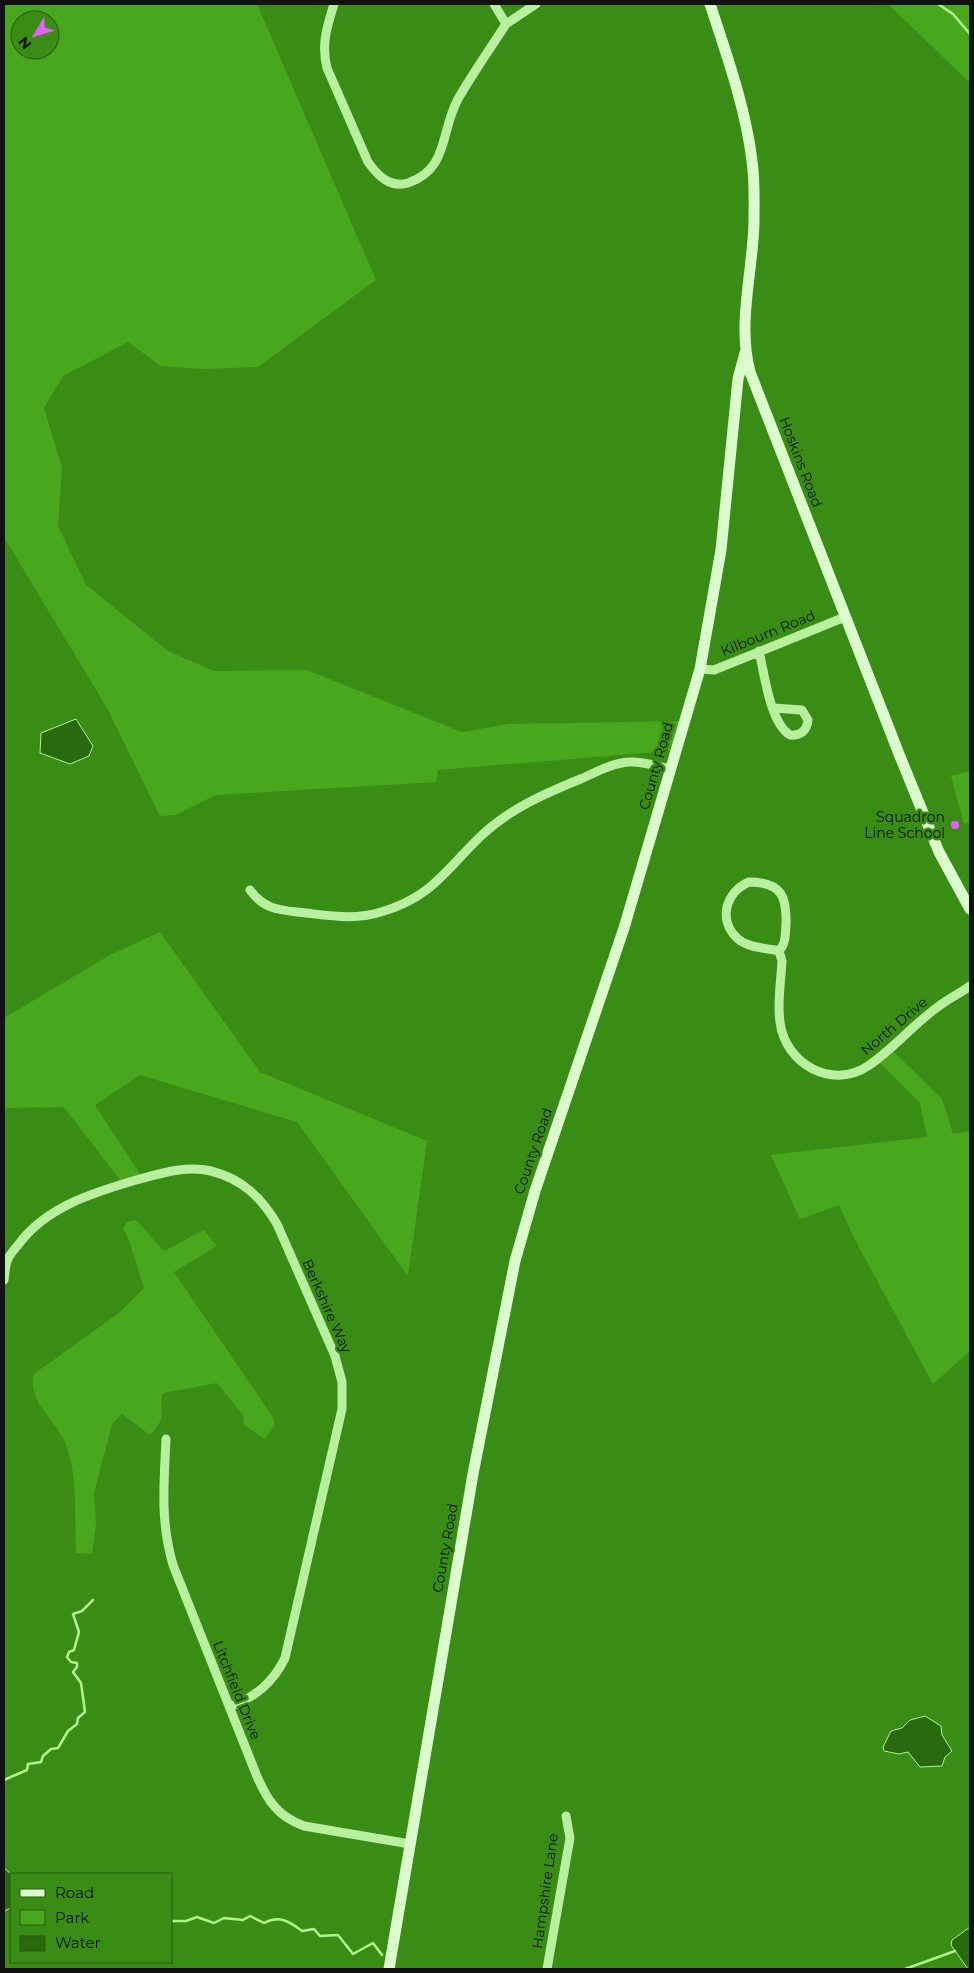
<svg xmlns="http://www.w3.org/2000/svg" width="974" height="1973" font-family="Montserrat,sans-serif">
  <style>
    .green { fill: #49a71d; fill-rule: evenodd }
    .water { fill: #286a0d; stroke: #b1f391 }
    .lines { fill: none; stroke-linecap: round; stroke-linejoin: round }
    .stream { stroke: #b1f391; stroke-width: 2.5 }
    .street { stroke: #b9f09f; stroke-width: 9 }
    .secondary { stroke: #dbfbcd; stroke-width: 11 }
    .poi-dot { fill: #e65eff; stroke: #398d15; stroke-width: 2 }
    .labels { text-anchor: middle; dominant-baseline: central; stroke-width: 5; stroke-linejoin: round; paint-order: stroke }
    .street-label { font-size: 14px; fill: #111; stroke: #398d15 }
    .poi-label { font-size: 14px; fill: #111; stroke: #398d15; text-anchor: end }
  </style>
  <rect width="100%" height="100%" fill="#398d15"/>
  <path class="green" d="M4,4H257L376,280L258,367L203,369L161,366L128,342L63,376L44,408L62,468L58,526L86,585L168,651L214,671L307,670L462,732L508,724L681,721L670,751L438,770L436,782L216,795L175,815L160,816L107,708L4,537ZM20,20H50V50H20Z
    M888,4H970V83Z
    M970,771V822L964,824L951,776Z
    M160,932L260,1072L427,1141L408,1276L297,1122L140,1075L95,1105L140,1174L120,1180L64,1107L7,1108L4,1110V1018L110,955Z
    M891,1049L942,1099L953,1134L970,1131V1351L933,1384L854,1238L839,1205L800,1219L771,1155L927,1137L920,1103L877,1060Z
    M136,1220L164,1251L204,1230L217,1246L174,1272L274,1419V1426L265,1439L244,1425L243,1415L217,1383L163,1393C157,1411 170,1415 150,1435L122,1414L112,1424L94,1493L96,1523L92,1554L76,1553C74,1519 79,1469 63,1438C52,1417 27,1399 34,1374L119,1313L144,1288L129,1240L123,1229L127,1222Z"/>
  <path class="water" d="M76,719L93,746L89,756L70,764L40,753L41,733Z
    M925,1716L941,1726L942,1735L952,1751L945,1757L942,1766L920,1767L908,1752L899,1754L884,1751L883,1747L891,1731L902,1728L910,1720Z
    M4,1868L11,1874V1908L4,1911Z
    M970,1927V1969H968L951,1945L952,1940Z"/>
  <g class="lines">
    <path class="stream" d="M938,4L953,14L970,34
      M4,1780L27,1770L28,1764L41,1762L43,1756L51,1749L58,1748L68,1731L77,1724L78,1718L85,1712L81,1683L73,1672L77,1667V1663L71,1662L67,1657L69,1652L74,1650L79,1632L73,1614L82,1611L93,1600
      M171,1921H186L197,1917L214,1923L224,1918L243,1920L250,1916L264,1923C279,1915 289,1921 302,1931L314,1929L320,1936L338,1935L353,1954L373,1943L382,1955
      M905,1969L955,1951"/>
    <path class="street" d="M334,4C327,27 321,44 327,68L368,162C378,176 390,188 408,183C449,169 440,132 458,99C473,73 490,49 506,24
      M494,4L506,24L536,4
      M759,651C764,672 770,723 790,735C800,736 807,731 808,720L802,710L773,708
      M700,669L714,670L845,617
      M749,882C782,882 787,897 786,925C785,936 786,943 779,951C766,948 749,948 738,939C717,920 726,892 749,882Z
      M250,890C265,911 282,910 306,913C332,916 356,920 381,912C433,897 446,869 482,835C511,808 546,793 583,778C598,771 613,763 629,762C643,761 657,766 670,769
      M779,951L782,961C781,981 777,1003 780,1022C785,1064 832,1090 868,1066C892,1050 912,1026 935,1009C946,1000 959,994 970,986
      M4,1280C5,1274 5,1267 7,1261C9,1255 14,1250 18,1245C46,1207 92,1193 136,1180C159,1174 186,1165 211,1171C242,1179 261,1197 277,1224L335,1356L342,1382V1409L285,1658C273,1683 255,1697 230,1707
      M166,1439C164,1484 160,1520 173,1565L256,1774C267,1800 277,1816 304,1826L410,1844
      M547,1969L570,1838L566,1816"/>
    <path class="secondary" d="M710,4C726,53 746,109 752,161C755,181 754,202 754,222C753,272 737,323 750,372L899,754L939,852L970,909
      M389,1969L473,1474L515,1261L535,1191L624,928L700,669L721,550L738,379L745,353"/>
  </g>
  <circle class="poi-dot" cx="955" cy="825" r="5"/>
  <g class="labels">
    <g class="street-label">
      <text transform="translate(801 462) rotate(69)">Hoskins Road</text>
      <text transform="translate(768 633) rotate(-22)">Kilbourn Road</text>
      <text transform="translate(656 766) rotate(-74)">County Road</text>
      <text transform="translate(894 1026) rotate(-40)">North Drive</text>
      <text transform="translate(533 1151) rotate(-71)">County Road</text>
      <text transform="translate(327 1306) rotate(66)">Berkshire Way</text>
      <text transform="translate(445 1548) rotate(-80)">County Road</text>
      <text transform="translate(237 1690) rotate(68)">Litchfield Drive</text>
      <text transform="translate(545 1891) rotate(-82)">Hampshire Lane</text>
    </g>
    <g class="poi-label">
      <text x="945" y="817">Squadron<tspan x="945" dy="16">Line School</tspan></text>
    </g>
  </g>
  <rect width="974" height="1973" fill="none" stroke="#111111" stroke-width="10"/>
  <rect x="10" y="1873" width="162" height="90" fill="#398d15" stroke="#295b13"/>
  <rect x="20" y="1889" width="25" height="8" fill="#dbfbcd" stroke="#295b13"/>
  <text x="55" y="1898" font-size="15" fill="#111111">Road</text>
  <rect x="20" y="1910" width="25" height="15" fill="#49a71d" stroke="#295b13"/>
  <text x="55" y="1923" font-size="15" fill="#111111">Park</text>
  <rect x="20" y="1936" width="25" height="15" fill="#286a0d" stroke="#295b13"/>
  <text x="55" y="1948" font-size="15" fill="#111111">Water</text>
  <g transform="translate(35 35) rotate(232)"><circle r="24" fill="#398d15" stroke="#295b13"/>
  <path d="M0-4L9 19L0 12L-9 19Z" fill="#e65eff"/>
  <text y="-8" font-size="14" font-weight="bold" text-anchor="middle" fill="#111111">N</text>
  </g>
</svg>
